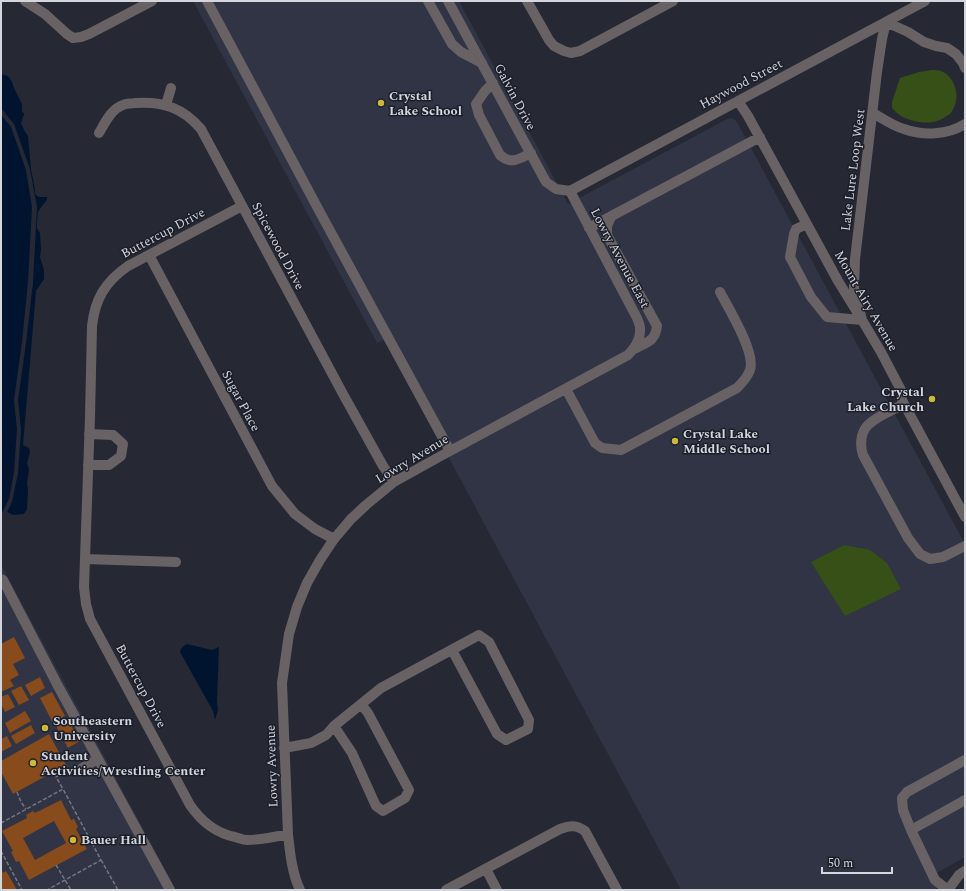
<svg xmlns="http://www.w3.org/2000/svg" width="966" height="891" font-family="Spectral,serif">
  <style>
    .built { fill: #303444 }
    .green { fill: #365018 }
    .water { fill: #00142f }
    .building { fill: #884b1b; fill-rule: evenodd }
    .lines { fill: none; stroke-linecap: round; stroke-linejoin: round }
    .path { stroke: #74767f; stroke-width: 1.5; stroke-dasharray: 4 2; stroke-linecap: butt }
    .minor { stroke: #696264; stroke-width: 10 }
    .poi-dot { fill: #cdb938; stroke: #1c1f2a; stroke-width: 1.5 }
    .labels { text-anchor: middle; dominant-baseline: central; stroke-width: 3; stroke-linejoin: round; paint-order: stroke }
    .street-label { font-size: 13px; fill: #d4d6dd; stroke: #1c1f2a }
    .poi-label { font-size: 13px; font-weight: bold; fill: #d4d6dd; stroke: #1c1f2a; text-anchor: start }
  </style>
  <rect width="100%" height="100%" fill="#262834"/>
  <path class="built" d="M193,1H459L568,204L727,119L732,118L735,120L738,124L965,544V857L931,876L937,888L933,890H681L385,339L377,343Z
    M1,565L176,890H1Z"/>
  <path class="green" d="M932,70C935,70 939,70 941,71C956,77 961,98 952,111C951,114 948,115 945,117C933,126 914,123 901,116C898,114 895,111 892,108V102L900,78L919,72Z
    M844,545L870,550L887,563L901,589L845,616L811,562Z"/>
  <path class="water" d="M1,74L8,76L12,82L14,88L22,104V111L24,114L21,123L24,130L28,136L31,169L35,189C34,198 41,197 47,197V200L42,206L38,212L37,221V228L40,233L41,250L40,257L44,270V279L36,291L23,445L29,448L30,452L27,463L29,470L27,483L28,490L27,509L24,514L13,515L7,512L12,502L18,473L21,430L18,400L26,343L33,283L37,207L30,169L14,124L1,108Z
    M1,115L11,127L26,170L32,207L28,282L22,342L14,400L17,429L14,472L9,499L1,515Z
    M187,644L212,650L219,647L217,701L218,710L215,720L213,711L180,652C181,648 183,646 187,644Z"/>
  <path class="building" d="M14,637L25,658L13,664L19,675L10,680L14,686L1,692V644Z
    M40,677L45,688L31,696L25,685Z
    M21,686L29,700L19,705L11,691Z
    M52,692L65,716L53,723L40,698Z
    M8,694L15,707L5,712L1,704V697Z
    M25,711L31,721L10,733L5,723Z
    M67,718L80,741L68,748L55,724Z
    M31,725L35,733L16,744L11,736Z
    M49,734L66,765L13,794L1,772V761Z
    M7,736L12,746L1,752V739Z
    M61,800L71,820L74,819L78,827L76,829L87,849L29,880L19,861L16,862L11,852L13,851L2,831L27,818L26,815L33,811L35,813ZM54,821L66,843L35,860L23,838Z
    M1,868L3,873L6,871L17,890H1Z"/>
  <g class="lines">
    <path class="path" d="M56,770L59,775L56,777L63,789
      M17,792L21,802L26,809
      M1,823L63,789L101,860L47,890
      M1,851L22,890
      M101,860L118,890
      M56,865L71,890"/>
    <path class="minor" d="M25,1L45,14L67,34L73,38L81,37L89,34L152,1
      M207,1L322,216L450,451
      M428,1L452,44L461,52L482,63
      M448,1L546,182L556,189L570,191
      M527,1L549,40L554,46L564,51L571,53L580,51L673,1
      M493,83L485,91L476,104L479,115L500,155C511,165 519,159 531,153
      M738,101L748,116L838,281L862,320L881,352L902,392V400L965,517
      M166,105L171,88
      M873,113C883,119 893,126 904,129C923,136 948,135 965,124
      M99,133C105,123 111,109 123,105C126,103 131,104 135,103C163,101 183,108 201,129L343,394L383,466L394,482
      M570,191L925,1
      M242,206L128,266C105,282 95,299 92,326L90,417L84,587L86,604L90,619L190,805C201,821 215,833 235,837C239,838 243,840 247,840C261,840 274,837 288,834
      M611,217L607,226V235L657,326C655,342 647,342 634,349
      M807,224L796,229L794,234L790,257L811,297L827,317L862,320L854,288L855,259L877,72L882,39L886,22L908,32L924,42L936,46L947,48L956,54L963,63L965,68
      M589,228L760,137
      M149,255L272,486L295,514L315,529L334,539
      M566,389L595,443L602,448L621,450L737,388C741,384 748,376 750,370C756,353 729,309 720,292
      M904,404C893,410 877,416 868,425C860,433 860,446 863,455L908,538L920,554L930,559L943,557L965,546
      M88,465H109L121,456L123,444L113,435L89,434
      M85,559L176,562
      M1,579L3,580L58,686L170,890
      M334,726L352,753L376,806L383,811L405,798L409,790L368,713L361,704
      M284,748L311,743L326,735L334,726L381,688L479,635L489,642L529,720L528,729L506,740L497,734L452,650
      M82,768L98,759
      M911,830L965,800
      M486,869L497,890
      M300,890C292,873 290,853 288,834L282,683L289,634L297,607L307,583L320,560L334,539L351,519L366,505L394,482L439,457L628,355C635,348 641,339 640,328C640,325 638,321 637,318L570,191
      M446,890L560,829C571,825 576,825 585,831L617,890
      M948,890L935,880L911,830L903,810L902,798L907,792L965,760
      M948,890L959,875L965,871"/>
  </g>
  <g class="poi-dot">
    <circle cx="381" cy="103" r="4"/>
    <circle cx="932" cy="399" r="4"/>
    <circle cx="675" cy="441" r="4"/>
    <circle cx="45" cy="728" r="4"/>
    <circle cx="33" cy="763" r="4"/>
    <circle cx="73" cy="840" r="4"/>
  </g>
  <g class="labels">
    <g class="street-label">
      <text transform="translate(741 84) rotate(-28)">Haywood Street</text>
      <text transform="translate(515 97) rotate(62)">Galvin Drive</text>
      <text transform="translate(853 170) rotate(-83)">Lake Lure Loop West</text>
      <text transform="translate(163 233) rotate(-28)">Buttercup Drive</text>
      <text transform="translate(278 246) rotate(62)">Spicewood Drive</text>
      <text transform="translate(620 258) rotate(62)">Lowry Avenue East</text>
      <text transform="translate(866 301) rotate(60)">Mount Airy Avenue</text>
      <text transform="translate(241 401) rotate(62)">Sugar Place</text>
      <text transform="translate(412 459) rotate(-31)">Lowry Avenue</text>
      <text transform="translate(141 686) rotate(62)">Buttercup Drive</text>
      <text transform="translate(272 766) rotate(-92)">Lowry Avenue</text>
    </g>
    <g class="poi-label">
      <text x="389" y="96">Crystal<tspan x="389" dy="15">Lake School</tspan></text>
      <text x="924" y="392" text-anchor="end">Crystal<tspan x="924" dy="15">Lake Church</tspan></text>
      <text x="683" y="434">Crystal Lake<tspan x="683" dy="15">Middle School</tspan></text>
      <text x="53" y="721">Southeastern<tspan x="53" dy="15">University</tspan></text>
      <text x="41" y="756">Student<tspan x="41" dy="15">Activities/Wrestling Center</tspan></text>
      <text x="81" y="840">Bauer Hall</text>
    </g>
  </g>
  <rect width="966" height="891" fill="none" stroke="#d4d6dd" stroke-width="4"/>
  <path d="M822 867v6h70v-6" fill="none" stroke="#d4d6dd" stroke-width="2"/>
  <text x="828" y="867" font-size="12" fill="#d4d6dd" stroke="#1c1f2a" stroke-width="3" paint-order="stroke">50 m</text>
</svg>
